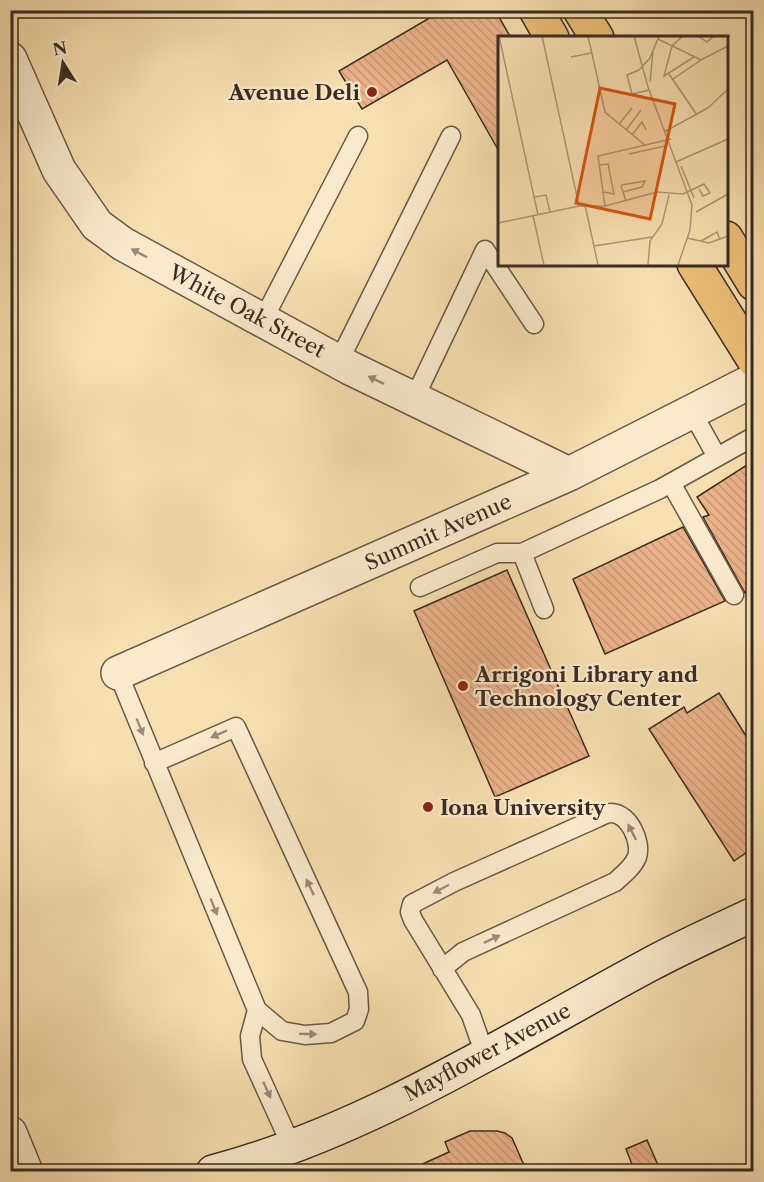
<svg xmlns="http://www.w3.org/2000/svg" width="764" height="1182" font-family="'Libre Caslon Text',serif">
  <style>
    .building { fill: url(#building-back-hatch); stroke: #3a2b22; stroke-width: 1.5 }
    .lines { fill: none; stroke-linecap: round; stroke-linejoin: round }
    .lane-casing { stroke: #6a5846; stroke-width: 21 }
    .street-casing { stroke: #6a5846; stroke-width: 36 }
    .secondary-casing { stroke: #3a2b22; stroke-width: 36 }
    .primary-casing { stroke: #3a2b22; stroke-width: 36 }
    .lane { stroke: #faeacc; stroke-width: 18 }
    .street { stroke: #faeacc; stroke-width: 33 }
    .secondary { stroke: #faeacc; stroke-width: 33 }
    .primary { stroke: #ecc078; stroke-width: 33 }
    .oneway { fill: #9a8a77 }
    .poi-dot { fill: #8f2418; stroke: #faeacc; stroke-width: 2 }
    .labels { text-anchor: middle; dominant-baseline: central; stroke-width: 4.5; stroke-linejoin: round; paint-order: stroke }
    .poi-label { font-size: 21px; font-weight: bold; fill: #3a2b22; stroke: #faeacc; text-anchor: start }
    .street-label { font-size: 21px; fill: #3a2b22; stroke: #faeacc }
    .inset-road { fill: none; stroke: #ac9778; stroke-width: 1.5 }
    .view { fill: #d7540e; fill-opacity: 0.15; stroke: #d7540e; stroke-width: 3 }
    .inset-edge { fill: none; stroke: #3a2b22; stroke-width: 3 }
  </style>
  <defs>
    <pattern id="building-back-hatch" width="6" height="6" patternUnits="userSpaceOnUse" patternTransform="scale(1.5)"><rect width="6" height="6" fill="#ebb38b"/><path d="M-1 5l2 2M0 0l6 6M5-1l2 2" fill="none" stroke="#ca9a78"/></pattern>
  </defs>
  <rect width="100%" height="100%" fill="#f8dfb1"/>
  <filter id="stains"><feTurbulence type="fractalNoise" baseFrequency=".00333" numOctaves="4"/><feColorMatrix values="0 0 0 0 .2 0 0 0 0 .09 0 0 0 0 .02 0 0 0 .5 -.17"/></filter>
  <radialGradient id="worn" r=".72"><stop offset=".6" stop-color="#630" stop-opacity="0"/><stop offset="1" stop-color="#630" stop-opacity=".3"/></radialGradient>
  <path class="building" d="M443,10H495L511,38H500V153L447,60L362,109L339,71Z
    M753,461V589L745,593L703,517L709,515L697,497Z
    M683,527L725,601L605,654L573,579Z
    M507,570L589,756L495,797L414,611Z
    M719,693L753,747V848L734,861L649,729L684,707L687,713Z
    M470,1131H497L505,1133L512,1138L527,1172H405L449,1152L445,1142Z
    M647,1140L661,1172H635L626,1149Z"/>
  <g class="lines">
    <g class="lane-casing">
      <path id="lane" d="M263,320L358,136
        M339,361L451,136
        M414,399L485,250L534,324
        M692,412L717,457
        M671,483L734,595
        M522,553L544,609
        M420,587L497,553H522L660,489L753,437
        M118,673L257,1010L250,1036L252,1059L292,1147
        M154,763L236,727L358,992L359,1009L355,1021L331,1033L305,1035L282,1031L257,1010
        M442,969L463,952L615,882C623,875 633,867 637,857C642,842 629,813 611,813C607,813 601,816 597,818L454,882L412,904L410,912L413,920L471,1015L485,1055"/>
    </g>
    <g class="street-casing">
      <path id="street" d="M10,59L59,170L97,225L123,244L350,368L569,474
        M118,673L569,474L754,380
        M10,1133L26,1172"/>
    </g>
    <g class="secondary-casing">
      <path id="secondary" d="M213,1172C365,1132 509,1040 647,966C682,947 718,931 754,914"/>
    </g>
    <g class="primary-casing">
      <path id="primary" d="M536,10L552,38
        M580,10L597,38
        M726,238L754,284
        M694,264L754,360"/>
    </g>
    <use href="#lane" class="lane"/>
    <use href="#street" class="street"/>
    <use href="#secondary" class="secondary"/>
    <use href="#primary" class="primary"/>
  </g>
  <defs><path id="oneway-solid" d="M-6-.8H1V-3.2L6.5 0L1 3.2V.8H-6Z" transform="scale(1.5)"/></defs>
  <g class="oneway">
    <use href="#oneway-solid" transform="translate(139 253) rotate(-152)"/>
    <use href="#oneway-solid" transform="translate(376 380) rotate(-154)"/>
    <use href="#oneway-solid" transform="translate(140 727) rotate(68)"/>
    <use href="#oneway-solid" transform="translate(219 734) rotate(156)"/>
    <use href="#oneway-solid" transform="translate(632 832) rotate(-117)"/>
    <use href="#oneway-solid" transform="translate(310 887) rotate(-115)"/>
    <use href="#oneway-solid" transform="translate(441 889) rotate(152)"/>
    <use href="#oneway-solid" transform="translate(214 907) rotate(68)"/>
    <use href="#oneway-solid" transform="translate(492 939) rotate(-25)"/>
    <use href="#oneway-solid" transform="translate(308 1034) rotate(1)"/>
    <use href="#oneway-solid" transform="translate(267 1090) rotate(66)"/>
  </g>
  <g class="poi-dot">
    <circle cx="372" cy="92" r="6"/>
    <circle cx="463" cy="686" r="6"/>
    <circle cx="428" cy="807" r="6"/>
  </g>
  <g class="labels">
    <g class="poi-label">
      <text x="360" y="92" text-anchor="end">Avenue Deli</text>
      <text x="475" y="674">Arrigoni Library and<tspan x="475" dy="24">Technology Center</tspan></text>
      <text x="440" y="807">Iona University</text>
    </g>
    <g class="street-label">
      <text transform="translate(247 311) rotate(28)">White Oak Street</text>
      <text transform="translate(438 532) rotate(-24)">Summit Avenue</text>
      <text transform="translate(487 1052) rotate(-28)">Mayflower Avenue</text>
    </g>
  </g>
  <g transform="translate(498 36)">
    <rect width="230" height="230" fill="#f8dfb1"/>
    <path class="inset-road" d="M1,0L40,179M44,0L81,170M90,0L107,76L148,110M136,0L150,51L194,169L192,194L180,229M185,0L174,10L166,40L196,21M200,0L209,6L216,0M160,3L203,24L230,10M73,21L93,17M171,38L199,79M175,43L203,24M152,46L155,16M151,54L134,58L129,39L141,34L152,22L161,0M121,88L134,72M128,94L143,74M166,96L210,72L230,53M134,99L144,86L148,94M131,118L167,110M178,126L230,103M101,129L110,128L116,158L106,156M183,130L196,162M125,156L144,151L147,145L124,149L123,150L128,165M37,161L48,159L52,176M87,169L100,229M107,170L100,120L173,103M198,176L230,158M35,180L46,229M0,187L81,170H107L159,156L185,158L206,148L212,157L205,160L201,153M189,202L211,207L230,200M203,205L219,196L222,204M96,210L154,201M150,229L152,205L164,188L171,159"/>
    <path class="view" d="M102,52L177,68L152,183L78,167Z"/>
    <rect width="230" height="230" class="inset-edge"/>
  </g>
  <rect width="764" height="1182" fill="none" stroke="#f8dfb1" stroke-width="36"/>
  <rect x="12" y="12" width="740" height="1158" fill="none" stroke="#3a2b22" stroke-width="3"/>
  <rect x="18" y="18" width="728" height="1146" fill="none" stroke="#3a2b22" stroke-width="1.5"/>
  <g transform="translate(63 63) rotate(348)" stroke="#faeacc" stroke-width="4.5" paint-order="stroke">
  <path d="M0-4.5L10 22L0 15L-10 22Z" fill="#3a2b22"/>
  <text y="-9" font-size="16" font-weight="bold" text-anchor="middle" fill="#3a2b22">N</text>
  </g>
  <rect width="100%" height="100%" filter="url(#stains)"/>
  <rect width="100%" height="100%" fill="url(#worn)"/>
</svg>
